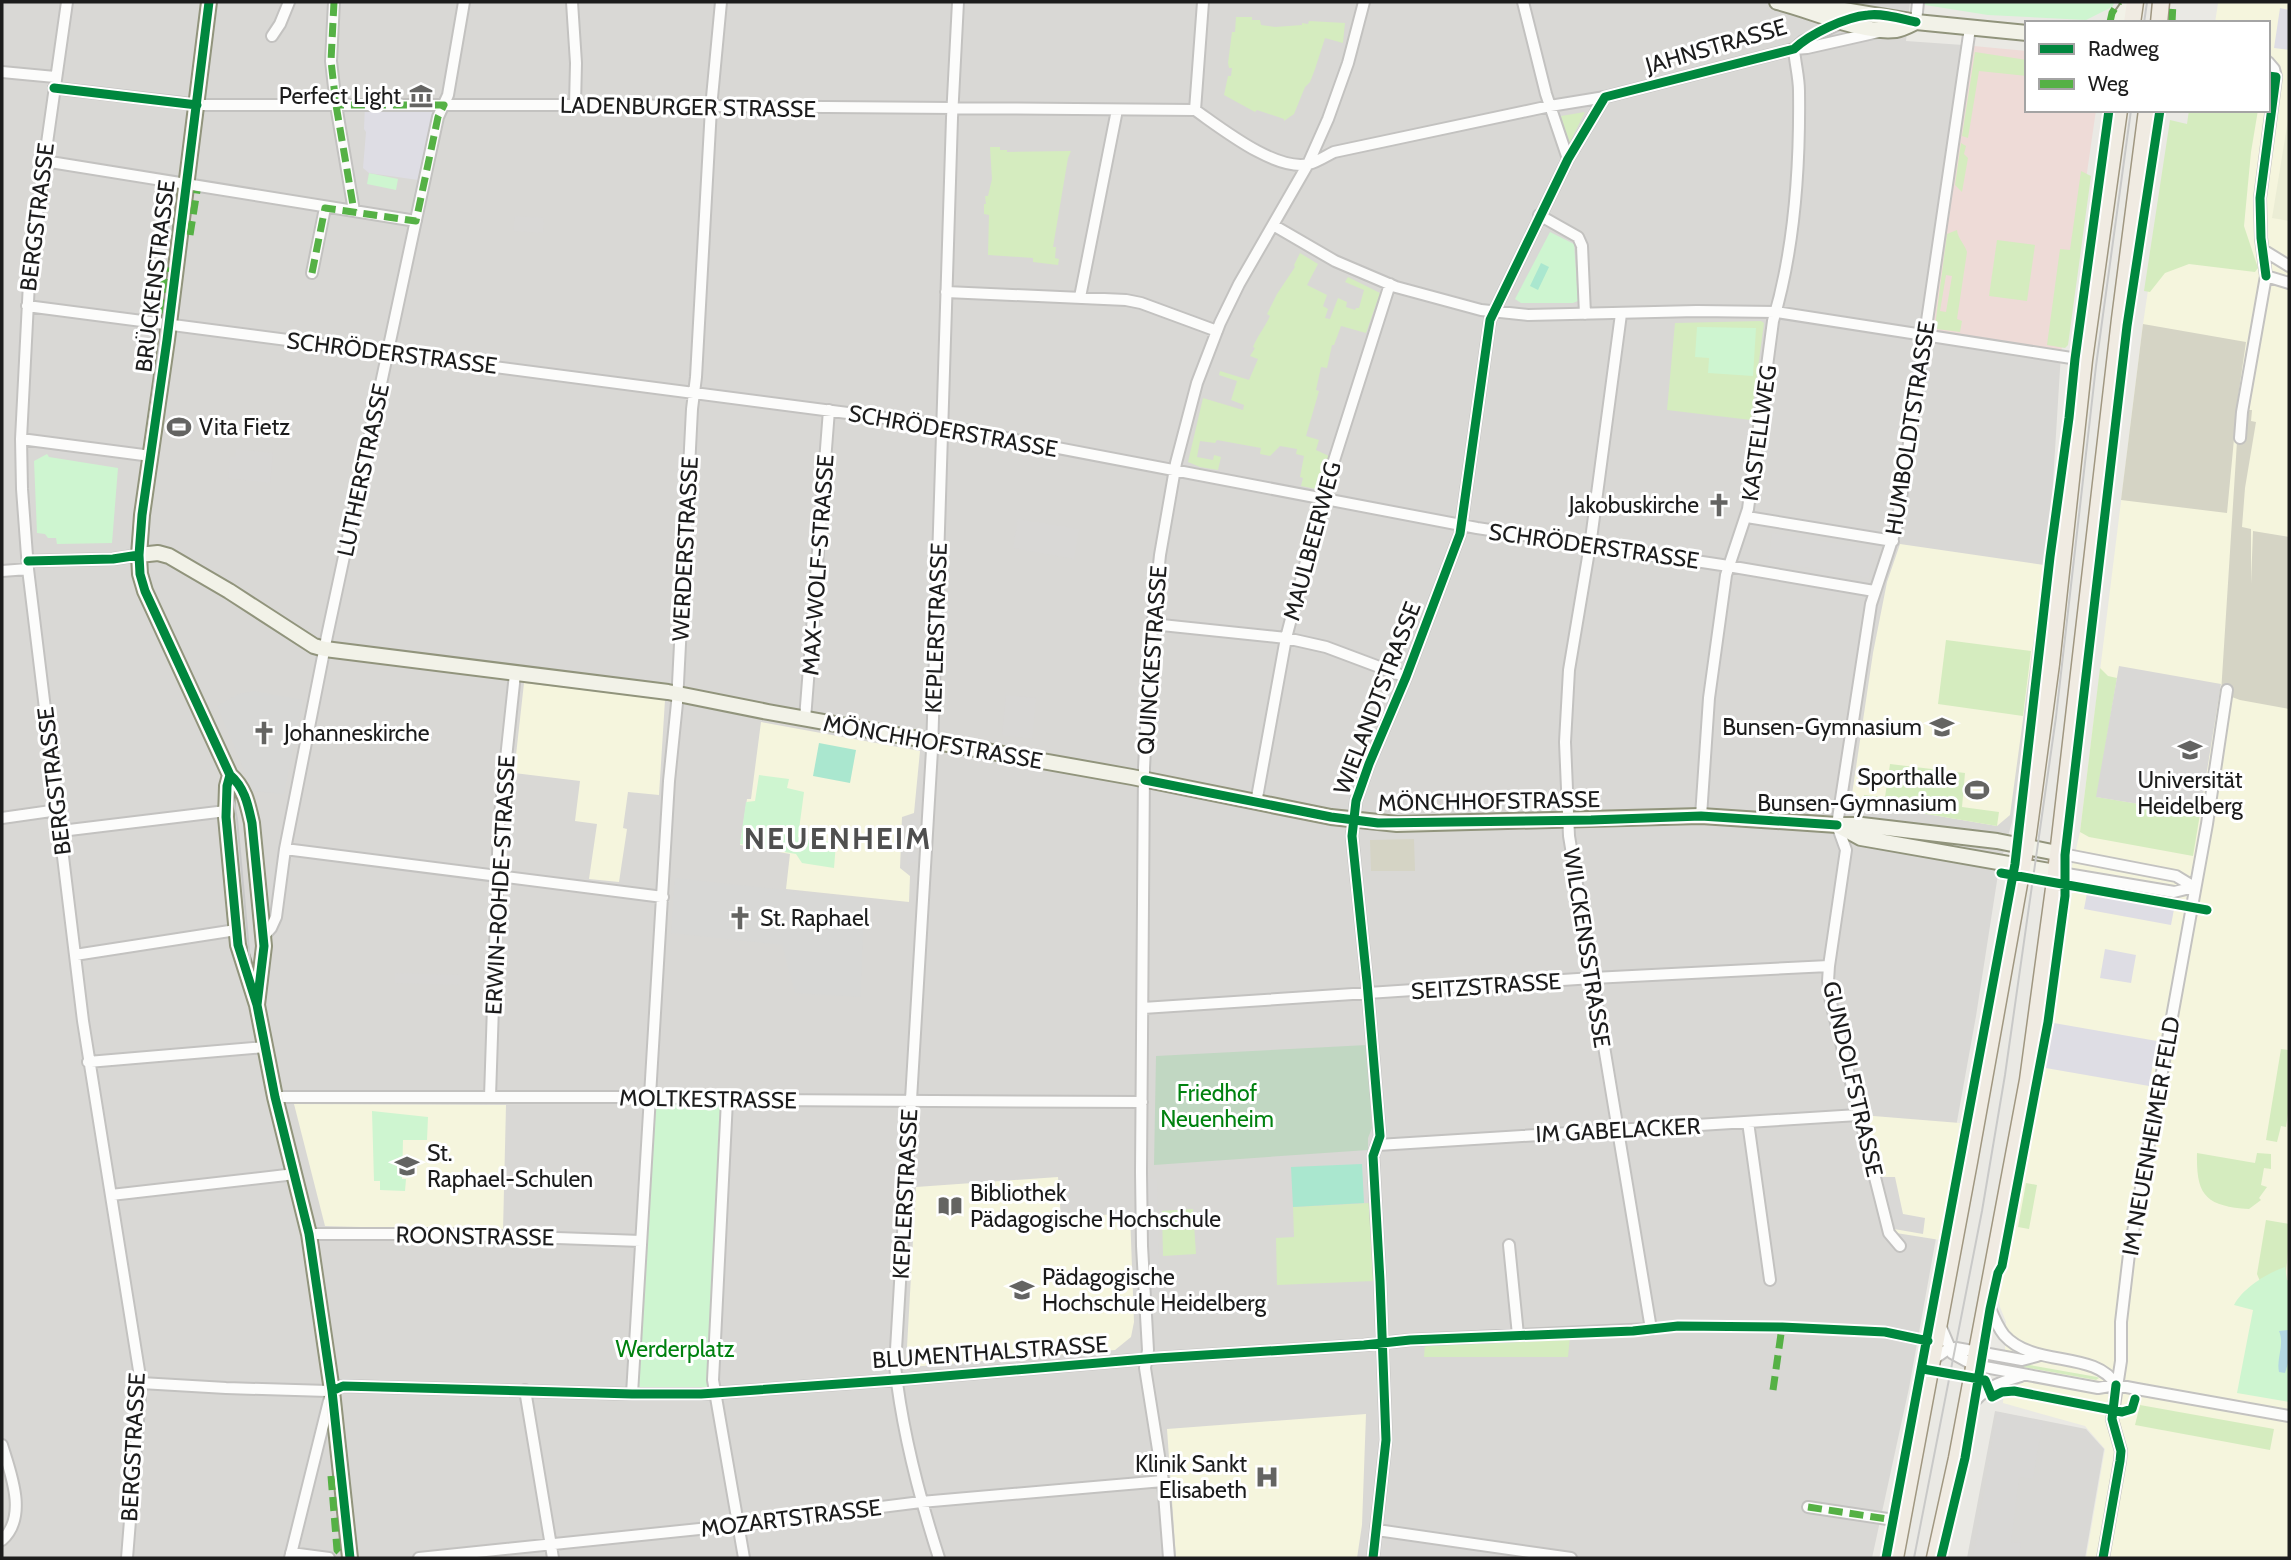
<svg xmlns="http://www.w3.org/2000/svg" width="2291" height="1560" font-family="Cabin,sans-serif">
  <style>
    .residential { fill: #d9d8d5 }
    .commercial { fill: #eedbd7 }
    .education { fill: #f5f5dd }
    .religious { fill: #d8d8d6 }
    .construction { fill: #d5d4c5 }
    .farmland { fill: #ebedd5 }
    .grass { fill: #d5ecbf; fill-rule: evenodd }
    .cemetery { fill: #c1d7c2 }
    .park { fill: #cef5d0 }
    .pitch { fill: #aae7cf }
    .parking { fill: #d9d8d6 }
    .plaza { fill: #dedde4 }
    .water { fill: #b3d7e2 }
    .lines { fill: none; stroke-linecap: round; stroke-linejoin: round }
    .street-casing { stroke: #c3c2c0; stroke-width: 14 }
    .secondary-casing { stroke: #91947c; stroke-width: 18 }
    .primary-casing { stroke: #a09781; stroke-width: 19 }
    .street { stroke: #fcfcfb; stroke-width: 10 }
    .secondary { stroke: #f2f2e8; stroke-width: 14 }
    .primary { stroke: #f0ebe2; stroke-width: 16 }
    .tram { stroke: #c9c9c8; stroke-width: 2 }
    .quiet { stroke: #55b145; stroke-width: 7; stroke-dasharray: 14 7; stroke-linecap: butt }
    .cycleway-casing { stroke: #fff; stroke-width: 13 }
    .cycleway { stroke: #00873e; stroke-width: 9 }
    .labels { text-anchor: middle; dominant-baseline: central; stroke-width: 6; stroke-linejoin: round; paint-order: stroke }
    .street-label { font-size: 23px; fill: #1c1c1c; stroke: #fff }
    .poi-label { font-size: 23px; fill: #1c1c1c; stroke: #fff; text-anchor: start }
    .park-label { font-size: 23px; fill: #018210; stroke: #fff }
    .district-label { font-size: 30px; font-weight: bold; letter-spacing: 2px; fill: #4f4f4f; stroke: #fff }
  </style>
  <rect width="100%" height="100%" fill="#eae9e4"/>
  <path class="residential" d="M2,2H1910L1906,41L1963,45L2061,353L2049,548L2012,822L1999,868L1976,1016L1909,1388L1872,1558H2Z
    M1995,1411L2086,1429L2104,1449L2085,1558H1967Z"/>
  <path class="commercial" d="M1963,45L2027,51V110H2096L2061,353L1925,335Z"/>
  <path class="education" d="M2215,2H2289V1558H2086L2105,1449L2085,1426L2003,1403L2006,1322L2000,1307L1997,1293L2048,1022L2065,896L2080,832L2143,324L2168,156L2206,110H2268V23H2215L2218,3Z
    M1900,544L2044,565L2010,815L1997,826L1851,801L1873,653L1887,582Z
    M524,683L665,700L659,795L628,792L623,828L627,829L619,882L589,879L597,824L575,821L580,781L514,773Z
    M761,722L920,751L914,813L902,817L900,868L910,876L909,902L786,889L790,854L740,845L747,799H751Z
    M294,1104L506,1105L503,1231L325,1226Z
    M1861,1115L1960,1123L1940,1240L1890,1232Z
    M1058,1177L1061,1218L1130,1213L1134,1322L1131,1337L1115,1350L911,1367L906,1365L916,1187Z
    M1366,1414L1362,1525L1357,1558H1176L1167,1429Z"/>
  <path class="religious" d="M254,691L303,700L284,794L253,791L217,706L239,694Z
    M675,878L865,899L860,997L795,993L782,945L671,933Z"/>
  <path class="construction" d="M2143,324L2246,342L2238,397L2227,513L2121,500Z
    M2239,410H2252L2251,421L2256,422L2245,488L2242,527L2251,529V584L2253,531L2289,537V709L2240,700L2221,693Z
    M1414,839L1415,871H1371L1370,840Z"/>
  <path class="farmland" d="M2289,114V221L2272,218Z"/>
  <path class="grass" d="M1236,17H1252V20H1260L1261,25L1275,27L1302,25V23L1308,24L1309,21L1345,23L1343,43L1325,38L1315,69L1310,82L1305,87L1294,114L1284,121V119L1257,110L1255,112L1224,95L1228,76H1231L1232,68H1229L1228,63L1232,32H1235Z
    M1975,52L2027,60V76L1979,71L1968,138L1962,136Z
    M2189,110H2258L2251,152L2244,226L2258,268L2255,272L2189,264L2165,273L2150,292L2144,291L2170,120L2187,124Z
    M1585,112L1569,144L1561,116Z
    M1961,143L1966,146L1964,154L1968,158L1962,192L1955,185Z
    M990,147H1000V150H1007V152L1071,151L1068,158L1053,247H1056L1055,258L1059,259L1058,265L1033,262V258L988,255L989,215L984,214V204H986L985,196H988L992,179Z
    M2081,171L2091,176L2068,345L2065,348L2047,345L2060,249L2070,250Z
    M1957,230C1958,239 1964,243 1967,252L1957,319L1962,321L1960,332L1937,329L1935,326L1947,234ZM1946,275L1952,276L1946,312L1940,311Z
    M1997,240L2035,245L2027,301L1989,296Z
    M1300,253L1318,264L1307,285L1327,295L1323,306L1328,309L1325,318L1330,319L1338,298L1347,302L1346,307L1355,310L1356,308H1359L1364,290L1345,282L1348,277L1380,293L1366,333L1341,326L1334,345H1332L1327,368L1321,367L1316,390L1319,391L1306,436L1319,440L1316,450L1329,456L1319,488L1316,489L1301,486L1303,478L1300,477L1304,456L1296,454L1297,449L1280,446L1270,456L1260,454L1261,448L1217,440L1215,443L1200,441L1197,457L1213,460L1214,455L1221,457L1218,470L1200,467L1188,462L1203,398L1243,410L1244,405L1231,400L1237,381L1219,375L1220,371L1249,380L1258,359L1250,356L1255,348L1253,347C1258,335 1265,327 1270,316L1267,314L1277,294L1295,267L1294,265Z
    M1761,321L1764,323L1751,420L1667,410L1675,323Z
    M1946,640L2031,651L2023,716L1938,704Z
    M2100,668L2108,676L2117,678L2097,797L2200,814L2193,856L2089,837L2080,832Z
    M1890,764L1965,773L1962,807L1999,812L1997,826L1863,803L1864,795L1885,797Z
    M2077,881L2166,896L2176,900L2164,902L2088,888Z
    M2281,1049L2289,1050V1107L2286,1127L2281,1126L2277,1142L2266,1140Z
    M2197,1153L2255,1163L2257,1153L2271,1154V1169L2264,1168L2261,1185L2267,1187L2259,1198L2261,1200L2249,1209C2206,1206 2196,1196 2197,1153Z
    M2026,1183L2037,1185L2029,1229L2018,1227Z
    M1369,1203L1374,1281L1277,1285L1276,1238L1294,1237L1293,1207Z
    M1193,1209L1196,1254L1163,1256L1162,1211Z
    M2266,1220L2289,1224C2289,1259 2285,1285 2275,1318L2257,1274Z
    M1570,1337L1568,1357H1424L1425,1343Z
    M1996,1359L2097,1377L2099,1378L2096,1380L1995,1362Z
    M2140,1405L2274,1429L2270,1450L2135,1425Z"/>
  <path class="cemetery" d="M1367,1045L1372,1128L1368,1138V1150L1154,1165L1156,1056Z"/>
  <path class="park" d="M1925,2H2115L2112,7L2086,20L1988,15L1925,5Z
    M369,173L398,179L396,190L367,184Z
    M1550,232L1574,244L1578,301L1573,303H1521L1515,299Z
    M1697,327L1756,328L1753,376L1708,373L1709,358L1695,357Z
    M47,454L49,457L118,468L112,543L57,544L56,538H48L45,534L37,533L34,461Z
    M759,775L789,779L787,788L804,792L798,837L836,843L834,868L802,863L796,854L740,844L746,802L755,801Z
    M656,1102L722,1103L724,1112L709,1390H639L637,1385L654,1108Z
    M372,1111L428,1117L427,1140H403L402,1179H406L405,1191L380,1190V1181H374Z
    M2285,1267L2287,1280L2289,1281V1402L2237,1393L2253,1310L2234,1305C2243,1288 2267,1273 2285,1267Z"/>
  <path class="pitch" d="M1541,263L1549,267L1538,290L1530,286Z
    M819,743L856,750L850,783L813,776Z
    M1362,1164L1364,1203L1293,1207L1291,1167Z"/>
  <path class="parking" d="M515,216L544,218L543,233L513,231Z
    M52,448L113,457L109,464L51,456Z
    M236,449L273,453L270,483L228,478L230,457H235Z
    M1018,519L1079,529L1074,559L1013,548Z
    M1772,533L1873,549L1869,578L1768,561Z
    M2119,666L2221,684L2200,814L2096,797Z
    M1006,695L1036,698L1032,739L1002,735Z
    M1868,815L1937,825L1940,833L1870,823Z
    M919,819L917,861L907,865L910,823Z
    M270,862L273,863L278,869L274,903L266,895Z
    M395,973L460,975V985L395,983Z
    M1881,1177H1895L1903,1214L1925,1218L1923,1234L1894,1229Z
    M1146,1178L1157,1179L1160,1293L1149,1294Z
    M1997,1412L2043,1421L2038,1448L2033,1479L2019,1477L2011,1542L2021,1543L2018,1558H1973Z
    M1410,1541L1496,1554L1495,1558H1477L1409,1548Z"/>
  <path class="plaza" d="M2280,8L2289,10V50L2274,48Z
    M365,105H444L425,181L369,173L363,168L366,132L364,129Z
    M2088,888L2175,904L2171,925L2084,909Z
    M2105,949L2136,955L2131,983L2100,978Z
    M2048,1022L2157,1041L2149,1086L2040,1067Z"/>
  <path class="water" d="M2289,1330V1360L2285,1373L2279,1372C2276,1358 2285,1345 2279,1331Z"/>
  <g class="lines">
    <g class="street-casing">
      <path id="street" d="M67,2L30,263L21,439L22,489L28,569L83,1021L141,1383L127,1558
        M334,2L331,61L336,105L354,211
        M572,2L576,63L575,105
        M1523,2L1546,94L1568,159
        M1916,22L1918,2
        M272,36L280,24L289,2
        M1794,49L1803,41L1843,22
        M2,72L55,77
        M54,88L200,105H575L1195,110C1221,128 1276,172 1309,164C1317,162 1326,156 1334,152L1550,106L1605,97L1794,49L1807,48L1878,32
        M1195,110L1203,2
        M44,161L416,221
        M1539,215L1578,237L1582,246L1585,314
        M1273,225L1335,261L1396,287L1481,310L1528,315L1697,311L1776,312L2084,360
        M2263,250L2289,266
        M312,273L325,208
        M2266,276L2289,283
        M946,292L1126,300L1141,303L1217,331
        M1080,297L1117,110
        M27,306L932,424L1477,528L1722,565L1874,591
        M2240,438L2242,412L2266,276L2261,238L2260,198L2276,77L2274,69L2268,62
        M21,439L151,456
        M1747,517L1893,541
        M28,561L113,559L139,555
        M2,571L28,569
        M1152,624L1286,638L1326,647L1406,677
        M805,719L829,410
        M1256,803L1286,638L1324,492L1390,284
        M1701,816L1709,698L1726,575L1748,509L1773,321C1794,251 1800,165 1799,91C1799,77 1795,63 1794,49
        M2,818L58,810
        M61,831L226,811
        M285,849L663,897
        M2057,853L2176,876L2194,887
        M2055,872L2174,892L2194,887
        M263,937L271,928L276,917L285,849L327,636L438,117L448,95L464,2
        M75,955L236,930
        M1143,1008L1593,978L1829,966
        M88,1062L265,1047
        M275,1097H651L738,1100L1142,1102
        M490,1097L499,824L515,674
        M727,1100L713,1380L744,1558
        M1748,1122L1770,1280
        M1378,1145L1858,1115
        M111,1195L295,1174
        M309,1234H441L641,1241
        M1509,1245L1518,1335
        M1900,1246L1889,1233L1831,1003L1828,981L1829,966L1846,850L1837,825L1871,604L1897,525L1970,28
        M1987,1301C1992,1313 1996,1325 2004,1335C2033,1368 2096,1350 2116,1385
        M1940,1325L1952,1353L1974,1365L2098,1388L2116,1385L2137,1389L2289,1416
        M1931,1361L1948,1349L1956,1348L2022,1360L2037,1356
        M141,1383L226,1388L328,1391L343,1386L632,1394H701L909,1379L1157,1358L1364,1345L1410,1340L1651,1329L1569,836L1565,742L1569,670L1591,539L1621,314
        M525,1390L553,1558
        M632,1394L669,781L677,703L692,409L696,377L711,108L721,2
        M1968,1409C1984,1388 1997,1383 2021,1376
        M2,1445C11,1474 28,1517 2,1540
        M1808,1507L1894,1520
        M1377,1530L1571,1558
        M291,1553L329,1558
        M290,1558L330,1397
        M419,1558L738,1525L921,1502L1163,1481
        M939,1558C919,1496 902,1431 895,1366L932,750L952,118L958,2
        M1169,1558L1163,1481L1145,1368L1148,1350L1142,1246L1141,1172L1144,768L1150,649L1160,555L1176,463L1197,383L1220,323L1239,284L1308,164L1328,119L1348,63L1364,2
        M1373,1558L1386,1440L1380,1281L1373,1156L1380,1136L1367,982L1352,836L1356,801L1369,764L1406,677L1460,534L1490,320L1568,159L1605,97
        M2103,1558L2120,1461L2121,1451L2112,1419L2121,1361V1322L2129,1254L2207,824L2227,690"/>
    </g>
    <g class="secondary-casing">
      <path id="secondary" d="M209,2L167,340L142,515L139,555L140,574L145,591L230,775C245,788 248,805 252,823L264,946L257,1005
        M1777,2C1811,10 1861,34 1896,30C1903,29 1910,25 1916,22
        M1795,6H1820L1916,22L2027,33
        M2116,23L2131,2
        M139,555L158,553L169,556L229,591L314,646L325,649L668,692L768,712L1132,777L1331,817L1397,824L1701,816L1837,825H1862L1997,841L2057,853
        M230,775L227,786L226,817L238,945L257,1005L275,1097L309,1234L332,1391L350,1558
        M1839,826L1861,838L2055,872"/>
    </g>
    <g class="primary-casing">
      <path id="primary" d="M2132,23L2135,2
        M2159,23L2161,2
        M1895,1558L1969,1162L2028,834L2051,664L2084,360L2119,110
        M1935,1558L1957,1458L2028,1080L2055,881L2120,319L2147,110"/>
    </g>
    <use href="#street" class="street"/>
    <use href="#secondary" class="secondary"/>
    <use href="#primary" class="primary"/>
    <path class="tram" d="M207,2C184,186 152,370 135,555L142,593L149,610L217,749L230,782L237,819L253,994L262,1047L272,1099L307,1234L332,1422L346,1558
      M2144,23L2147,2
      M1914,1558L1982,1211L2005,1075L2056,717L2096,366L2131,110"/>
    <path class="quiet" d="M334,2L331,61L336,105L354,211
      M2110,22L2112,13L2119,2
      M2172,23L2173,2
      M190,235L197,191
      M312,273L325,208L416,221L438,117L444,105H336
      M159,313L166,267
      M1773,1390L1782,1327
      M331,1476L337,1550L345,1558
      M1808,1507L1894,1520"/>
    <g class="cycleway-casing">
      <path id="cycleway" d="M209,2L167,340L142,515L139,555L140,574L145,591L230,775C245,788 248,805 252,823L264,946L257,1005
        M54,88L197,105
        M2266,276L2261,238L2260,198L2276,77L2268,76
        M28,561L113,559L139,555
        M230,775L227,786L226,817L238,945L257,1005L275,1097L309,1234L332,1391L350,1558
        M1145,780L1331,817L1378,823L1591,820L1701,816L1837,825
        M2001,873L2207,910
        M1923,1369L1985,1380L1992,1397L2002,1392L2014,1391L2122,1412L2132,1409L2135,1399
        M332,1391L343,1386L632,1394H701L909,1379L1157,1358L1364,1345L1410,1340L1633,1331L1678,1326L1782,1327L1885,1332L1928,1341
        M1373,1558L1386,1440L1380,1281L1373,1156L1380,1136L1367,982L1352,836L1356,801L1369,764L1406,677L1460,534L1490,320L1568,159L1605,97L1794,49C1810,34 1845,17 1868,15C1883,13 1902,19 1916,22
        M1886,1558L2015,864L2050,557L2069,418L2075,359L2109,110
        M1941,1558L1965,1458L1990,1309L1998,1273L2002,1266L2048,1022L2065,896V855L2127,326L2160,110
        M2103,1558L2120,1461L2121,1451L2112,1419L2116,1385"/>
    </g>
    <use href="#cycleway" class="cycleway"/>
  </g>
  <defs>
    <g id="museum-bare" transform="scale(1.89)"><path d="M0-6L6-3V-2H-6V-3ZM-5-1h2V3h-2ZM-1-1h2V3h-2ZM3-1h2V3H3ZM-6 4H6V6H-6Z" fill="#646462" stroke="#fff" stroke-width="2.5" paint-order="stroke"/></g>
    <g id="stadium-bare" transform="scale(1.89)"><path d="M0-5a6.5 5 0 1 0 0 10a6.5 5 0 1 0 0-10ZM-3.5-1.8h7v3.6h-7Z" fill="#646462" stroke="#fff" stroke-width="2.5" paint-order="stroke"/></g>
    <g id="church-bare" transform="scale(1.89)"><path d="M-1.2-6h2.4v3.5h3.3v2.4h-3.3V6h-2.4V-.1h-3.3v-2.4h3.3Z" fill="#646462" stroke="#fff" stroke-width="2.5" paint-order="stroke"/></g>
    <g id="school-bare" transform="scale(1.89)"><path d="M0-5L7-2L0 1L-7-2ZM-4 1L0 2.5L4 1V4Q0 6-4 4Z" fill="#646462" stroke="#fff" stroke-width="2.5" paint-order="stroke"/></g>
    <g id="university-bare" transform="scale(1.89)"><path d="M0-5L7-2L0 1L-7-2ZM-4 1L0 2.5L4 1V4Q0 6-4 4Z" fill="#646462" stroke="#fff" stroke-width="2.5" paint-order="stroke"/></g>
    <g id="library-bare" transform="scale(1.89)"><path d="M-6-4Q-3-5.5-.7-3.5V5Q-3 3-6 4ZM6-4Q3-5.5 .7-3.5V5Q3 3 6 4Z" fill="#646462" stroke="#fff" stroke-width="2.5" paint-order="stroke"/></g>
    <g id="hospital-bare" transform="scale(1.89)"><path d="M-5-5h3v3.5h4V-5h3V5h-3V1.5h-4V5h-3Z" fill="#646462" stroke="#fff" stroke-width="2.5" paint-order="stroke"/></g>
  </defs>
  <g fill-rule="evenodd">
    <use href="#museum-bare" x="421" y="96"/>
    <use href="#stadium-bare" x="179" y="427"/>
    <use href="#church-bare" x="1719" y="505"/>
    <use href="#school-bare" x="1942" y="727"/>
    <use href="#church-bare" x="264" y="733"/>
    <use href="#university-bare" x="2190" y="750"/>
    <use href="#stadium-bare" x="1977" y="790"/>
    <use href="#church-bare" x="740" y="918"/>
    <use href="#school-bare" x="407" y="1166"/>
    <use href="#library-bare" x="950" y="1206"/>
    <use href="#university-bare" x="1022" y="1290"/>
    <use href="#hospital-bare" x="1267" y="1477"/>
  </g>
  <g class="labels">
    <g class="street-label">
      <text transform="translate(1716 46) rotate(-16)">JAHNSTRASSE</text>
      <text transform="translate(688 107) rotate(1)">LADENBURGER STRASSE</text>
      <text transform="translate(37 217) rotate(-83)">BERGSTRASSE</text>
      <text transform="translate(155 276) rotate(-83)">BRÜCKENSTRASSE</text>
      <text transform="translate(392 353) rotate(7)">SCHRÖDERSTRASSE</text>
      <text transform="translate(1910 428) rotate(-81)">HUMBOLDTSTRASSE</text>
      <text transform="translate(953 431) rotate(10)">SCHRÖDERSTRASSE</text>
      <text transform="translate(1759 433) rotate(-82)">KASTELLWEG</text>
      <text transform="translate(363 470) rotate(-78)">LUTHERSTRASSE</text>
      <text transform="translate(1312 541) rotate(-75)">MAULBEERWEG</text>
      <text transform="translate(1594 546) rotate(8)">SCHRÖDERSTRASSE</text>
      <text transform="translate(685 549) rotate(-87)">WERDERSTRASSE</text>
      <text transform="translate(818 565) rotate(-86)">MAX-WOLF-STRASSE</text>
      <text transform="translate(936 628) rotate(-88)">KEPLERSTRASSE</text>
      <text transform="translate(1152 660) rotate(-86)">QUINCKESTRASSE</text>
      <text transform="translate(1377 698) rotate(-69)">WIELANDTSTRASSE</text>
      <text transform="translate(933 742) rotate(10)">MÖNCHHOFSTRASSE</text>
      <text transform="translate(54 781) rotate(-97)">BERGSTRASSE</text>
      <text transform="translate(1489 801) rotate(-1)">MÖNCHHOFSTRASSE</text>
      <text transform="translate(500 885) rotate(-87)">ERWIN-ROHDE-STRASSE</text>
      <text transform="translate(1587 948) rotate(81)">WILCKENSSTRASSE</text>
      <text transform="translate(1486 986) rotate(-4)">SEITZSTRASSE</text>
      <text transform="translate(1853 1079) rotate(77)">GUNDOLFSTRASSE</text>
      <text transform="translate(708 1099) rotate(1)">MOLTKESTRASSE</text>
      <text transform="translate(1618 1130) rotate(-3)">IM GABELACKER</text>
      <text transform="translate(2151 1136) rotate(-80)">IM NEUENHEIMER FELD</text>
      <text transform="translate(905 1194) rotate(-87)">KEPLERSTRASSE</text>
      <text transform="translate(475 1236) rotate(1)">ROONSTRASSE</text>
      <text transform="translate(990 1352) rotate(-4)">BLUMENTHALSTRASSE</text>
      <text transform="translate(133 1447) rotate(-87)">BERGSTRASSE</text>
      <text transform="translate(791 1518) rotate(-7)">MOZARTSTRASSE</text>
    </g>
    <g class="poi-label">
      <text x="401" y="96" text-anchor="end">Perfect Light</text>
      <text x="199" y="427">Vita Fietz</text>
      <text x="1699" y="505" text-anchor="end">Jakobuskirche</text>
      <text x="1922" y="727" text-anchor="end">Bunsen-Gymnasium</text>
      <text x="284" y="733">Johanneskirche</text>
      <text x="1957" y="777" text-anchor="end">Sporthalle<tspan x="1957" dy="26">Bunsen-Gymnasium</tspan></text>
      <text x="2190" y="780" text-anchor="middle">Universität<tspan x="2190" dy="26">Heidelberg</tspan></text>
      <text x="760" y="918">St. Raphael</text>
      <text x="427" y="1153">St.<tspan x="427" dy="26">Raphael-Schulen</tspan></text>
      <text x="970" y="1193">Bibliothek<tspan x="970" dy="26">Pädagogische Hochschule</tspan></text>
      <text x="1042" y="1277">Pädagogische<tspan x="1042" dy="26">Hochschule Heidelberg</tspan></text>
      <text x="1247" y="1464" text-anchor="end">Klinik Sankt<tspan x="1247" dy="26">Elisabeth</tspan></text>
    </g>
    <g class="park-label">
      <text x="1217" y="1093">Friedhof<tspan x="1217" dy="26">Neuenheim</tspan></text>
      <text x="675" y="1349">Werderplatz</text>
    </g>
    <g class="district-label">
      <text x="838" y="838">NEUENHEIM</text>
    </g>
  </g>
  <rect width="2291" height="1560" fill="none" stroke="#1c1c1c" stroke-width="7"/>
  <rect x="2025" y="21" width="245" height="91" fill="#ffffff" stroke="#a4a4a4" stroke-width="2"/>
  <rect x="2039" y="44" width="35" height="10" fill="#00873e" stroke="#a4a4a4" stroke-width="2"/>
  <text x="2088" y="56" font-size="21" fill="#1c1c1c">Radweg</text>
  <rect x="2039" y="79" width="35" height="10" fill="#55b145" stroke="#a4a4a4" stroke-width="2"/>
  <text x="2088" y="91" font-size="21" fill="#1c1c1c">Weg</text>
</svg>
